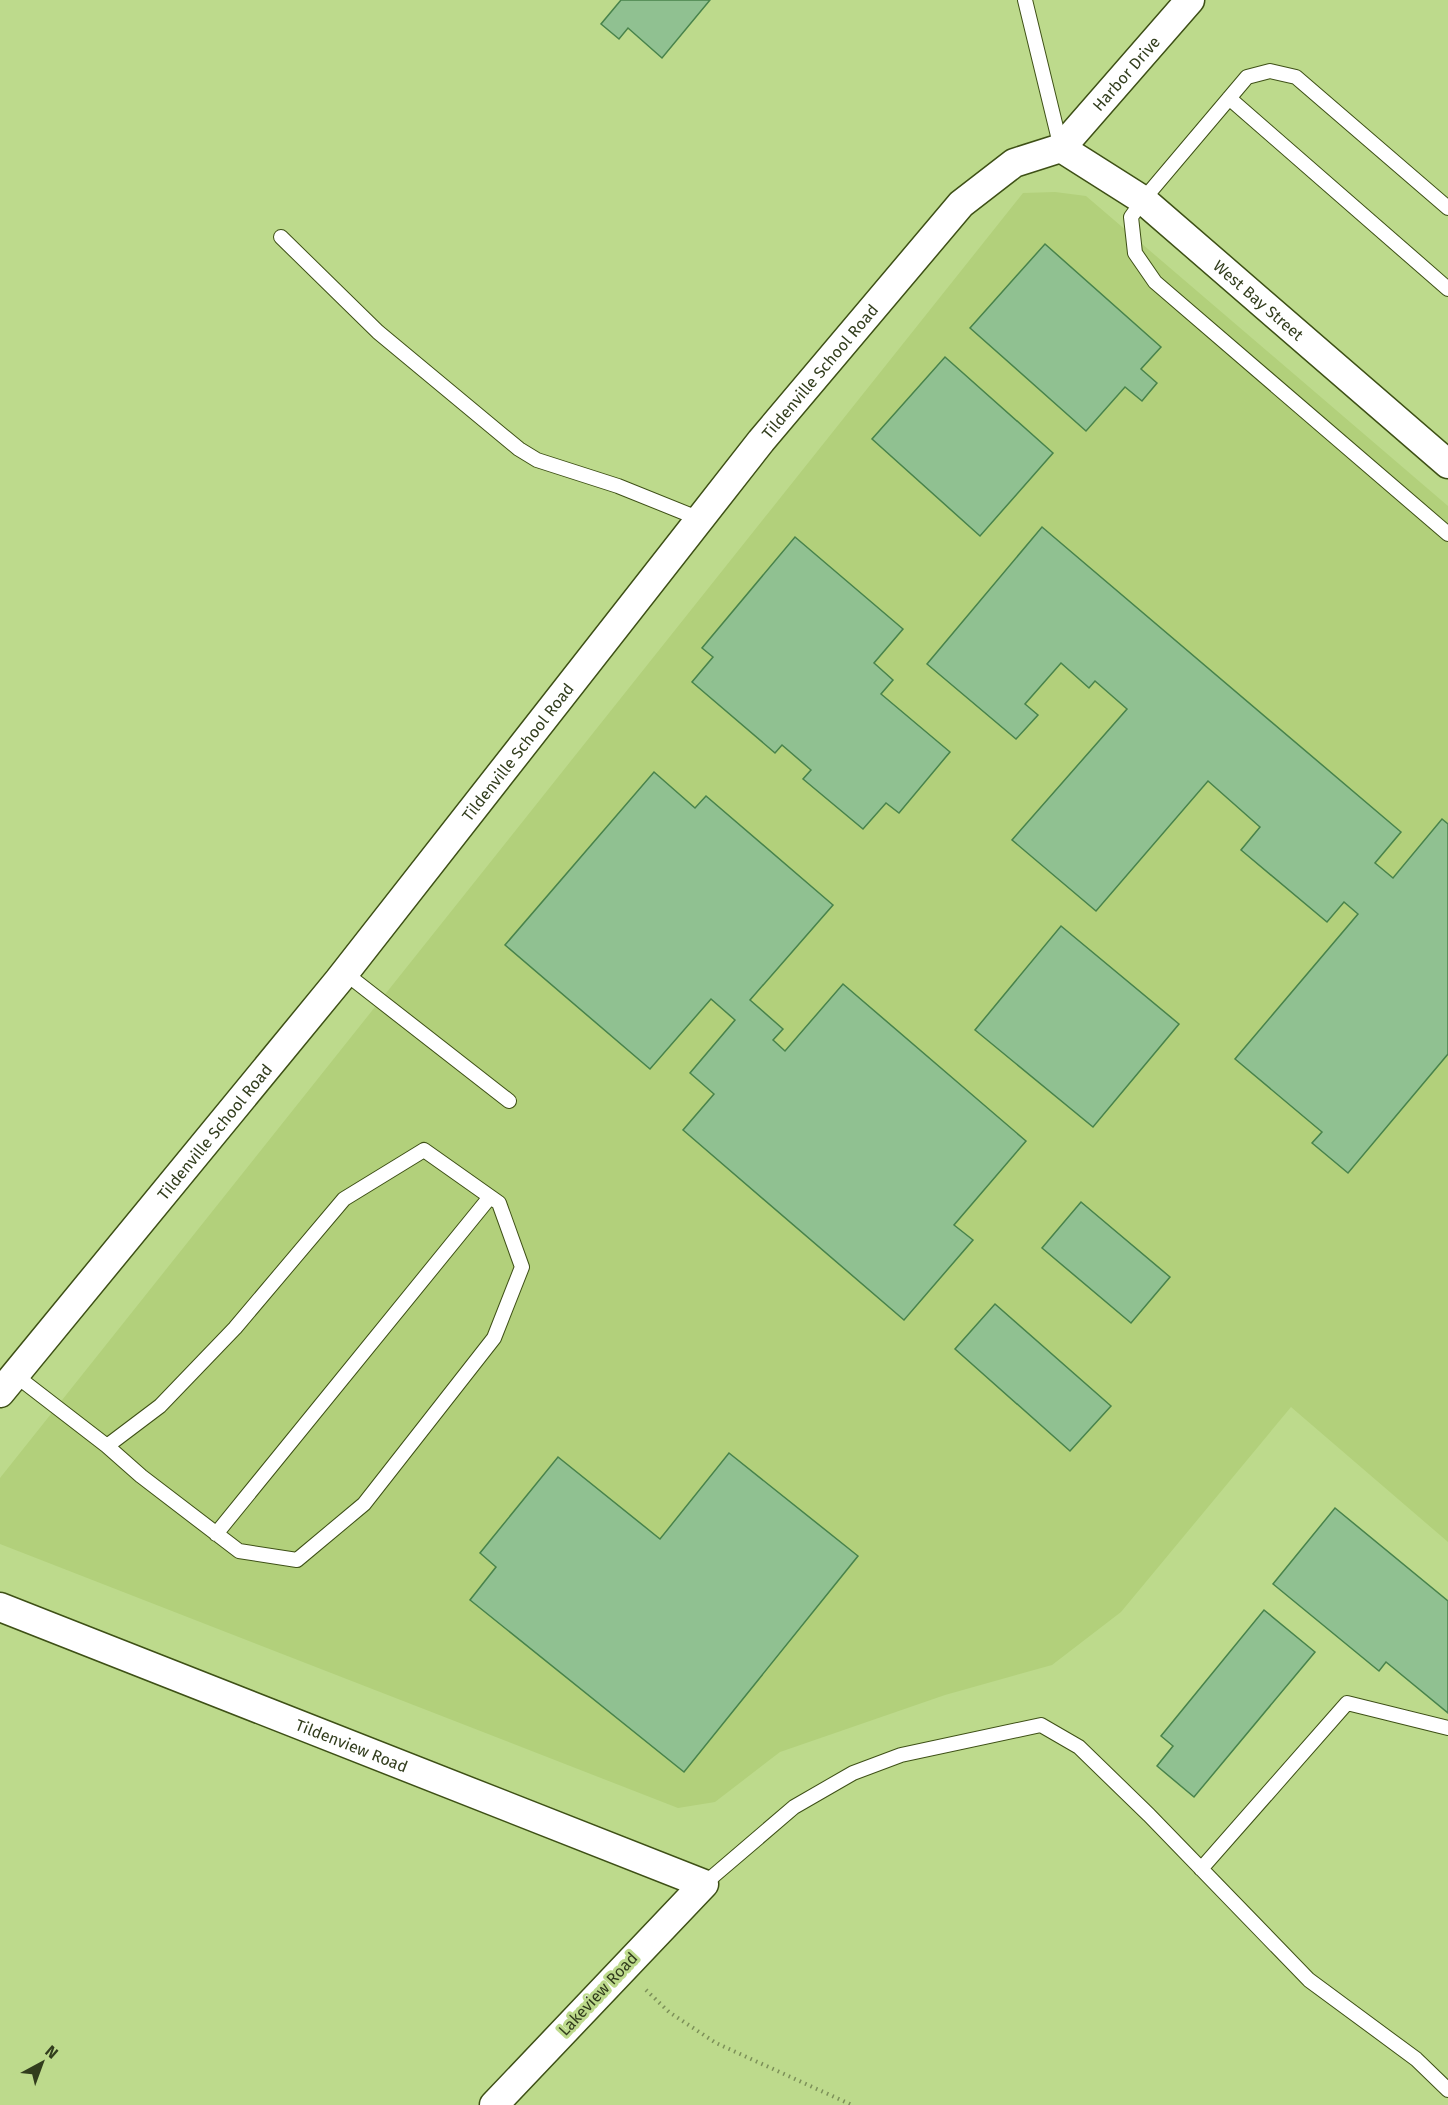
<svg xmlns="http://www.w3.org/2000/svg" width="1448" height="2105" font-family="'Fira Sans',sans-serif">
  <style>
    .built { fill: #b2d07b }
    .building { fill: #90c191; stroke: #48834b; stroke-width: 1.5 }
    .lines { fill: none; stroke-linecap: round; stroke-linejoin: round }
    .lane-casing { stroke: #3e5016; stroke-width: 16 }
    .street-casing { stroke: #3e5016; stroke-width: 31 }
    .path { stroke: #7c9058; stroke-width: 4; stroke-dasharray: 1.5 4.5; stroke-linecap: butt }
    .lane { stroke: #fff; stroke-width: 14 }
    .street { stroke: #fff; stroke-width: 28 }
    .labels { text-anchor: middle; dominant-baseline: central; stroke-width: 6; stroke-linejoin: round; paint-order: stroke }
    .street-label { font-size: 16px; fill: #323d1d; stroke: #bdda8c }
  </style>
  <rect width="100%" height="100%" fill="#bdda8c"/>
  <path class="built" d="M1055,192L1086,196L1448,506V1542L1291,1407L1121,1612L1052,1665L945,1695L780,1752L715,1802L678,1808L0,1544V1478L1023,193Z"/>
  <path class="building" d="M621,0H710L662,58L628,28L619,39L601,24Z
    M1045,244L1161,347L1141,369L1157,383L1142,401L1125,387L1086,431L970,328Z
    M945,357L1053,453L980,536L872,439Z
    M1042,527L1401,832L1375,863L1393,878L1442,819L1448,824V1054L1348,1173L1312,1143L1322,1132L1235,1059L1358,914L1344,902L1327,922L1241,850L1260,827L1208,781L1096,911L1012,840L1127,709L1095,681L1089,688L1061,663L1025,704L1038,715L1016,739L927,664Z
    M795,537L903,629L874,663L893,680L881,694L950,752L899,813L886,803L863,829L803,779L811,770L782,745L775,753L692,682L713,657L702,648Z
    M654,772L695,808L706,796L833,905L750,1000L783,1029L773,1040L785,1051L843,984L1026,1141L954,1225L973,1240L904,1320L683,1130L714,1094L690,1073L735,1020L711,999L650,1069L505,945Z
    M1061,926L1179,1024L1093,1127L975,1030Z
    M1081,1202L1170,1277L1131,1323L1042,1248Z
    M995,1304L1111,1406L1070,1451L955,1349Z
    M729,1453L858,1556L684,1772L470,1600L496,1567L480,1553L558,1457L660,1539Z
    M1335,1508L1448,1601V1713L1386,1662L1379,1671L1273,1584Z
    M1264,1610L1315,1652L1194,1797L1157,1766L1173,1746L1161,1736Z"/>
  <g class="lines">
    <g class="lane-casing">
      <path id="lane" d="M1025,0L1061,148
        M1229,98L1448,289
        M1448,208L1296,77L1270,71L1247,77L1143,200L1131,217L1135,253L1155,282L1448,534
        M281,237L378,332L519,449L537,460L618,486L700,519
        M345,973L509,1101
        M15,1375L107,1446L141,1476L239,1551L297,1560L364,1504L494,1338L522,1267L499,1203L424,1150L344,1199L235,1328L160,1406L107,1446
        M216,1534L490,1197
        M1201,1869L1347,1703L1448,1728
        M704,1884L794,1807L853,1773L901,1755L1041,1725L1079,1747L1149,1815L1309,1980L1416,2059L1448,2090"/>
    </g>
    <g class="street-casing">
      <g id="street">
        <path id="s1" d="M1061,148L1143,200L1448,464"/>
        <path id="s2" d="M1061,148L1190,0"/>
        <path id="s3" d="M0,1393L339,980L761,441L961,204L1014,163L1061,148"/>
        <path id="s4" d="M0,1607L704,1884L494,2105"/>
      </g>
    </g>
    <path class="path" d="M646,1990L669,2012L716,2043L852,2105"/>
    <use href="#lane" class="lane"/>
    <use href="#street" class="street"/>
  </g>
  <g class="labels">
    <g class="street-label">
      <text stroke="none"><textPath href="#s2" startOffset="99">Harbor Drive</textPath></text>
      <text stroke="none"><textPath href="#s1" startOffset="250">West Bay Street</textPath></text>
      <text stroke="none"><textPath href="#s3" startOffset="1310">Tildenville School Road</textPath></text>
      <text stroke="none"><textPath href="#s3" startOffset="824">Tildenville School Road</textPath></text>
      <text stroke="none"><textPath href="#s3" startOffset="338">Tildenville School Road</textPath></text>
      <text stroke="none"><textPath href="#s4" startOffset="378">Tildenview Road</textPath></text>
      <text transform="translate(598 1994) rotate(-47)">Lakeview Road</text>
    </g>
  </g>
  <g transform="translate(42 2063) rotate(41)" stroke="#bdda8c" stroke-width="4.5" paint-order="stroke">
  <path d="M0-4.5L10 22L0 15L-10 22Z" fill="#323d1d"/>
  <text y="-9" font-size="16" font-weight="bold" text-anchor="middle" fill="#323d1d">N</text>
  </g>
</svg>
